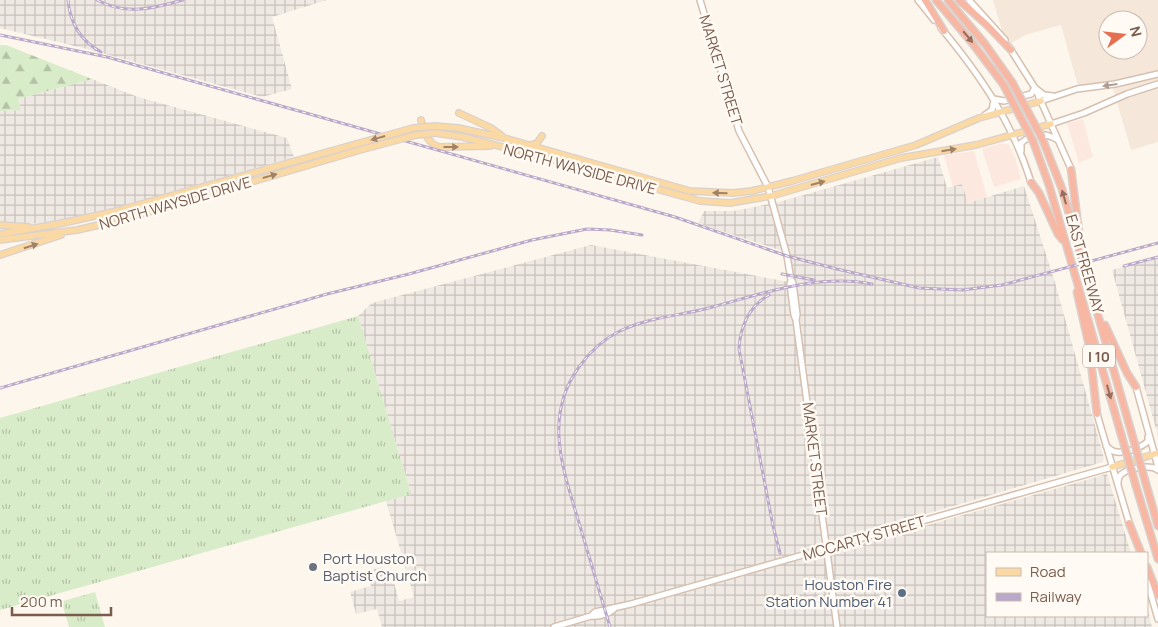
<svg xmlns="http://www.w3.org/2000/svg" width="1158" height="627" font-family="Manrope,sans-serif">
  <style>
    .residential { fill: #f5e8da; fill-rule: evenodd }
    .commercial { fill: #fde8e0 }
    .industrial { fill: url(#industrial-grid) }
    .grass { fill: url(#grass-tufts) }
    .forest { fill: url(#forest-firs) }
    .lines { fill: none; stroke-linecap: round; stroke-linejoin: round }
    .secondary-casing { stroke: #d6c0b0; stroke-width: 8 }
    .primary-casing { stroke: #dad1cd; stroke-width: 8 }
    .highway-casing { stroke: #dad1cd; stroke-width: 9 }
    .secondary { stroke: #fff; stroke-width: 5 }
    .primary { stroke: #fbd9a5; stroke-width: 5.5 }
    .highway { stroke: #f7b7a3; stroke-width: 6 }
    .rail-casing { stroke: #b9a8c9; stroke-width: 3 }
    .rail { stroke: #fffaf3; stroke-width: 1; stroke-dasharray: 4; stroke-linecap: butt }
    .primary-bridge-casing { stroke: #dad1cd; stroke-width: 8; stroke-linecap: butt }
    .highway-bridge-casing { stroke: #dad1cd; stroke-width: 9; stroke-linecap: butt }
    .primary-bridge { stroke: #fbd9a5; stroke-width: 5.5 }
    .highway-bridge { stroke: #f7b7a3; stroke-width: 6 }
    .oneway { fill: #936e5e }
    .oneway2 { fill: #af9d94 }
    .oneway3 { fill: #a18267 }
    .worship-dot { fill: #6b7280; stroke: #fffaf3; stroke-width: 2 }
    .service-dot { fill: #5c6f8a; stroke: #fffaf3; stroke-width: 2 }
    .labels { text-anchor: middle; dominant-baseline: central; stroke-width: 5; stroke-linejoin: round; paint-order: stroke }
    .shield { fill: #fffaf3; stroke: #a28b7f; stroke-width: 1 }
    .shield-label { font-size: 14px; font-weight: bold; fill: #7a5c4d }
    .street-label { font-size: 15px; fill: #7a5c4d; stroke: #fffaf3 }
    .worship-label { font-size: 15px; fill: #5b616d; stroke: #fffaf3; text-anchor: start }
    .service-label { font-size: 15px; fill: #4e5e75; stroke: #fffaf3; text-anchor: end }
  </style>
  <defs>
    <pattern id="industrial-grid" width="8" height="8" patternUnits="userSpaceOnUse" patternTransform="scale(1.25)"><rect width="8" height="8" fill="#efe9e4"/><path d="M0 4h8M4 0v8" fill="none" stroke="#c7c0bb"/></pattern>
    <pattern id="grass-tufts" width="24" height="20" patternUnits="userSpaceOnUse" patternTransform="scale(1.25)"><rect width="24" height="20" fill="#d8ecc9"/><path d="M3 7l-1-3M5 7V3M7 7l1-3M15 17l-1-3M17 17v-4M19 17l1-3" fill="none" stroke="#b4c2a5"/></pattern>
    <pattern id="forest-firs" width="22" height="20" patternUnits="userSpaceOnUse" patternTransform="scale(1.25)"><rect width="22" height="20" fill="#d8ecc9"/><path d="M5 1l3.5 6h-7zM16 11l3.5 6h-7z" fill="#b4c2a5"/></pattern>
  </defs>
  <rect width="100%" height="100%" fill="#fdf6ec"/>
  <path class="residential" d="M993,0H1158V142L1131,150L1111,82L1078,86L1061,25L1025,35L1010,44L1003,34ZM1108,20H1138V50H1108Z"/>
  <path class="commercial" d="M1083,119L1093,157L1079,163L1067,123Z
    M1003,143L1009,145L1015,157L1021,179L994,187L982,149Z
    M974,151L987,197L967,203L953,187L944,155Z"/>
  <path class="industrial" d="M0,0H327L272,17L292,89L262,97L87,49L0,28Z
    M92,79L138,97L287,138L294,157L101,212L50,222L21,225L0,223V111L21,110L18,99Z
    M938,157L947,188L962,184L968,203L1024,186L1054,279L1104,458L1103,462L831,542L833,552L1107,474L1131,553H987V616H1147V606L1152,627H382L377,609L356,614L350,592L371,586L367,571L382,567L386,581L393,579L399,601L414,597L386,501L411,494L358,316L372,303L591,245L789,282L782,251L698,223L704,211H734L779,202Z
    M1158,256V436L1112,270Z"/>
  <path class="grass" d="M358,316L411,494L0,610V418Z
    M95,592L105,627H69L62,603L63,601Z"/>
  <path class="forest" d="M0,45H6L92,79L18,99L21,110L0,111Z"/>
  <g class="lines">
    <g class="secondary-casing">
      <path id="secondary" d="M700,0L739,131L768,187L787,256L791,280L793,283L797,314L796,320L837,627
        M918,0L934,20
        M969,0L1005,40
        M941,28C981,76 1012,122 1031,182
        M1009,47L1035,88L1071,169
        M994,99L1004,101L1027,95L1031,94L1035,88L1044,95L1053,96
        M1041,101L1077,89L1115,84L1158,74
        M985,115L992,110L994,100
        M1051,124L1084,113L1127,94L1158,84
        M1021,151V143C1033,133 1045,132 1058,140
        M791,280L790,284L794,315L796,320
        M1136,387L1158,467
        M1097,414L1130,526
        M1106,446C1109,448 1112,452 1117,452C1126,453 1143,447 1148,441V437
        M1118,483C1118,479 1119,475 1123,473C1130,468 1151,464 1158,470
        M1147,581L1158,619
        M591,616L595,612L631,604L1112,467
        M554,627L591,616C599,617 609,614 615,608"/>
    </g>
    <g class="primary-casing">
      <path id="primary" d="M459,113L491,128L502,136
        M421,120C425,132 426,143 440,147L490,146
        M435,126L458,128L504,138L690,191L733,193L752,191L792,181L916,145L979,118L1041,101
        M436,133L463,137L527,153L700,201L730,203L771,196L901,158L976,145L1051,124
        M531,145L537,143L542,136
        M0,225L28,227
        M0,234L58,224L113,212L356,144
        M0,240L77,230L125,219L360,150
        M0,255L61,235
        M1112,467L1158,453"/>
    </g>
    <g class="highway-casing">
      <path id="highway" d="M925,0L944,31
        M936,0L973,44L1003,84
        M948,0L985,44L1012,82
        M959,0L987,25L1011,50
        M1042,138L1062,189L1131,431
        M1033,141L1049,185L1121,434
        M1071,169L1080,241
        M1031,182L1039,193L1058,234L1063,240
        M1077,292L1089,345L1097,414
        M1105,325L1127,373L1136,387
        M1146,484L1158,526
        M1136,486L1158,559
        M1129,523L1141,553
        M1147,567L1158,595"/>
    </g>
    <use href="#secondary" class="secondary"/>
    <use href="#primary" class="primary"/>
    <use href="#highway" class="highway"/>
    <g class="rail-casing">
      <path id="rail" d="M68,0C70,23 81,41 101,52
        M97,0C126,16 154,8 183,0
        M0,35L107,57L675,217L787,256L837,269L919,288L962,290L1002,285L1158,243
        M1124,266L1158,257
        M782,274L814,280
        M769,295C749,306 740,327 739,349L773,526L780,553
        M0,388L327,294L409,274L532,240L587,229L610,230L642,235
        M610,627C600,593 590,559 580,526C564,472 542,418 579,367C589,353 602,340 618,332C645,318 676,316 705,309C759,295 816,273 872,284"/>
    </g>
    <use href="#rail" class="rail"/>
    <g class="primary-bridge-casing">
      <path id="primary-bridge" d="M356,144L413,128L435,126
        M360,150L416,135L436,133"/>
    </g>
    <g class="highway-bridge-casing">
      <path id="highway-bridge" d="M1012,82L1042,138
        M1003,84L1033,141
        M1131,431L1146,484
        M1121,434L1136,486"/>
    </g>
    <use href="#primary-bridge" class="primary-bridge"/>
    <use href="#highway-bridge" class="highway-bridge"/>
  </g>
  <defs><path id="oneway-solid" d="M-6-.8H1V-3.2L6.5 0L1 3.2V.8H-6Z" transform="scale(1.25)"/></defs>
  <g class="oneway">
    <use href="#oneway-solid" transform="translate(968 37) rotate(50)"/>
    <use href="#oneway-solid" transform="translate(1064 197) rotate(-106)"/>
    <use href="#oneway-solid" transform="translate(1109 392) rotate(74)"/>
  </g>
  <use class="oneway2" href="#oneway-solid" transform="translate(1110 85) rotate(172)"/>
  <g class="oneway3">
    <use href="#oneway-solid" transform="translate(378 138) rotate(164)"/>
    <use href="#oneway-solid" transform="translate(451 147)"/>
    <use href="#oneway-solid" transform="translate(949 150) rotate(-9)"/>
    <use href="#oneway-solid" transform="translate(270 176) rotate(-16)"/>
    <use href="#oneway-solid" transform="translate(818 183) rotate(-15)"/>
    <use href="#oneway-solid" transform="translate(720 193) rotate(-179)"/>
    <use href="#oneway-solid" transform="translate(31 246) rotate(-17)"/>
  </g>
  <circle class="worship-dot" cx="313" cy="567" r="5"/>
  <circle class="service-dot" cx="902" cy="593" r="5"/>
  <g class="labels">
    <rect class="shield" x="1083" y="344.5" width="32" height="23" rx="4"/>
    <g class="shield-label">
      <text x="1099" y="356">I 10</text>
    </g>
    <g class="street-label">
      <text transform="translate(721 70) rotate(73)">MARKET STREET</text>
      <text transform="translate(580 169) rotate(15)">NORTH WAYSIDE DRIVE</text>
      <text transform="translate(175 203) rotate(-16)">NORTH WAYSIDE DRIVE</text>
      <text transform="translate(1085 264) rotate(74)">EAST FREEWAY</text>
      <text transform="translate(815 459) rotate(83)">MARKET STREET</text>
      <text transform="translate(864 538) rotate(-16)">MCCARTY STREET</text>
    </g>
    <g class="worship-label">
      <text x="323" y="558">Port Houston<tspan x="323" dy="17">Baptist Church</tspan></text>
    </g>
    <g class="service-label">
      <text x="892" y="584">Houston Fire<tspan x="892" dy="17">Station Number 41</tspan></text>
    </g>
  </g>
  <rect x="986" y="552" width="162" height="65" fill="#fffaf3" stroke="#cabbb1"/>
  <rect x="996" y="568" width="25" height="8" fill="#fbd9a5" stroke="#cabbb1"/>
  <text x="1030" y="577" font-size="15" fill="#7a5c4d">Road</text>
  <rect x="996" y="593" width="25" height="8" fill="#b9a8c9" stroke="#cabbb1"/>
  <text x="1030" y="602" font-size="15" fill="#7a5c4d">Railway</text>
  <g transform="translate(1123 35) rotate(75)"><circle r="24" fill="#fffaf3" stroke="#cabbb1"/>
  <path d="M0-4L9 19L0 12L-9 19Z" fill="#e76f51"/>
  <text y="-8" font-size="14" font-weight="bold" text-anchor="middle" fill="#7a5c4d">N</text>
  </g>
  <path d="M12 607v8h99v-8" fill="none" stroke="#7a5c4d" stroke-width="2.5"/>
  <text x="20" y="607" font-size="15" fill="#7a5c4d" stroke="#fffaf3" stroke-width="4" paint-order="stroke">200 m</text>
</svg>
